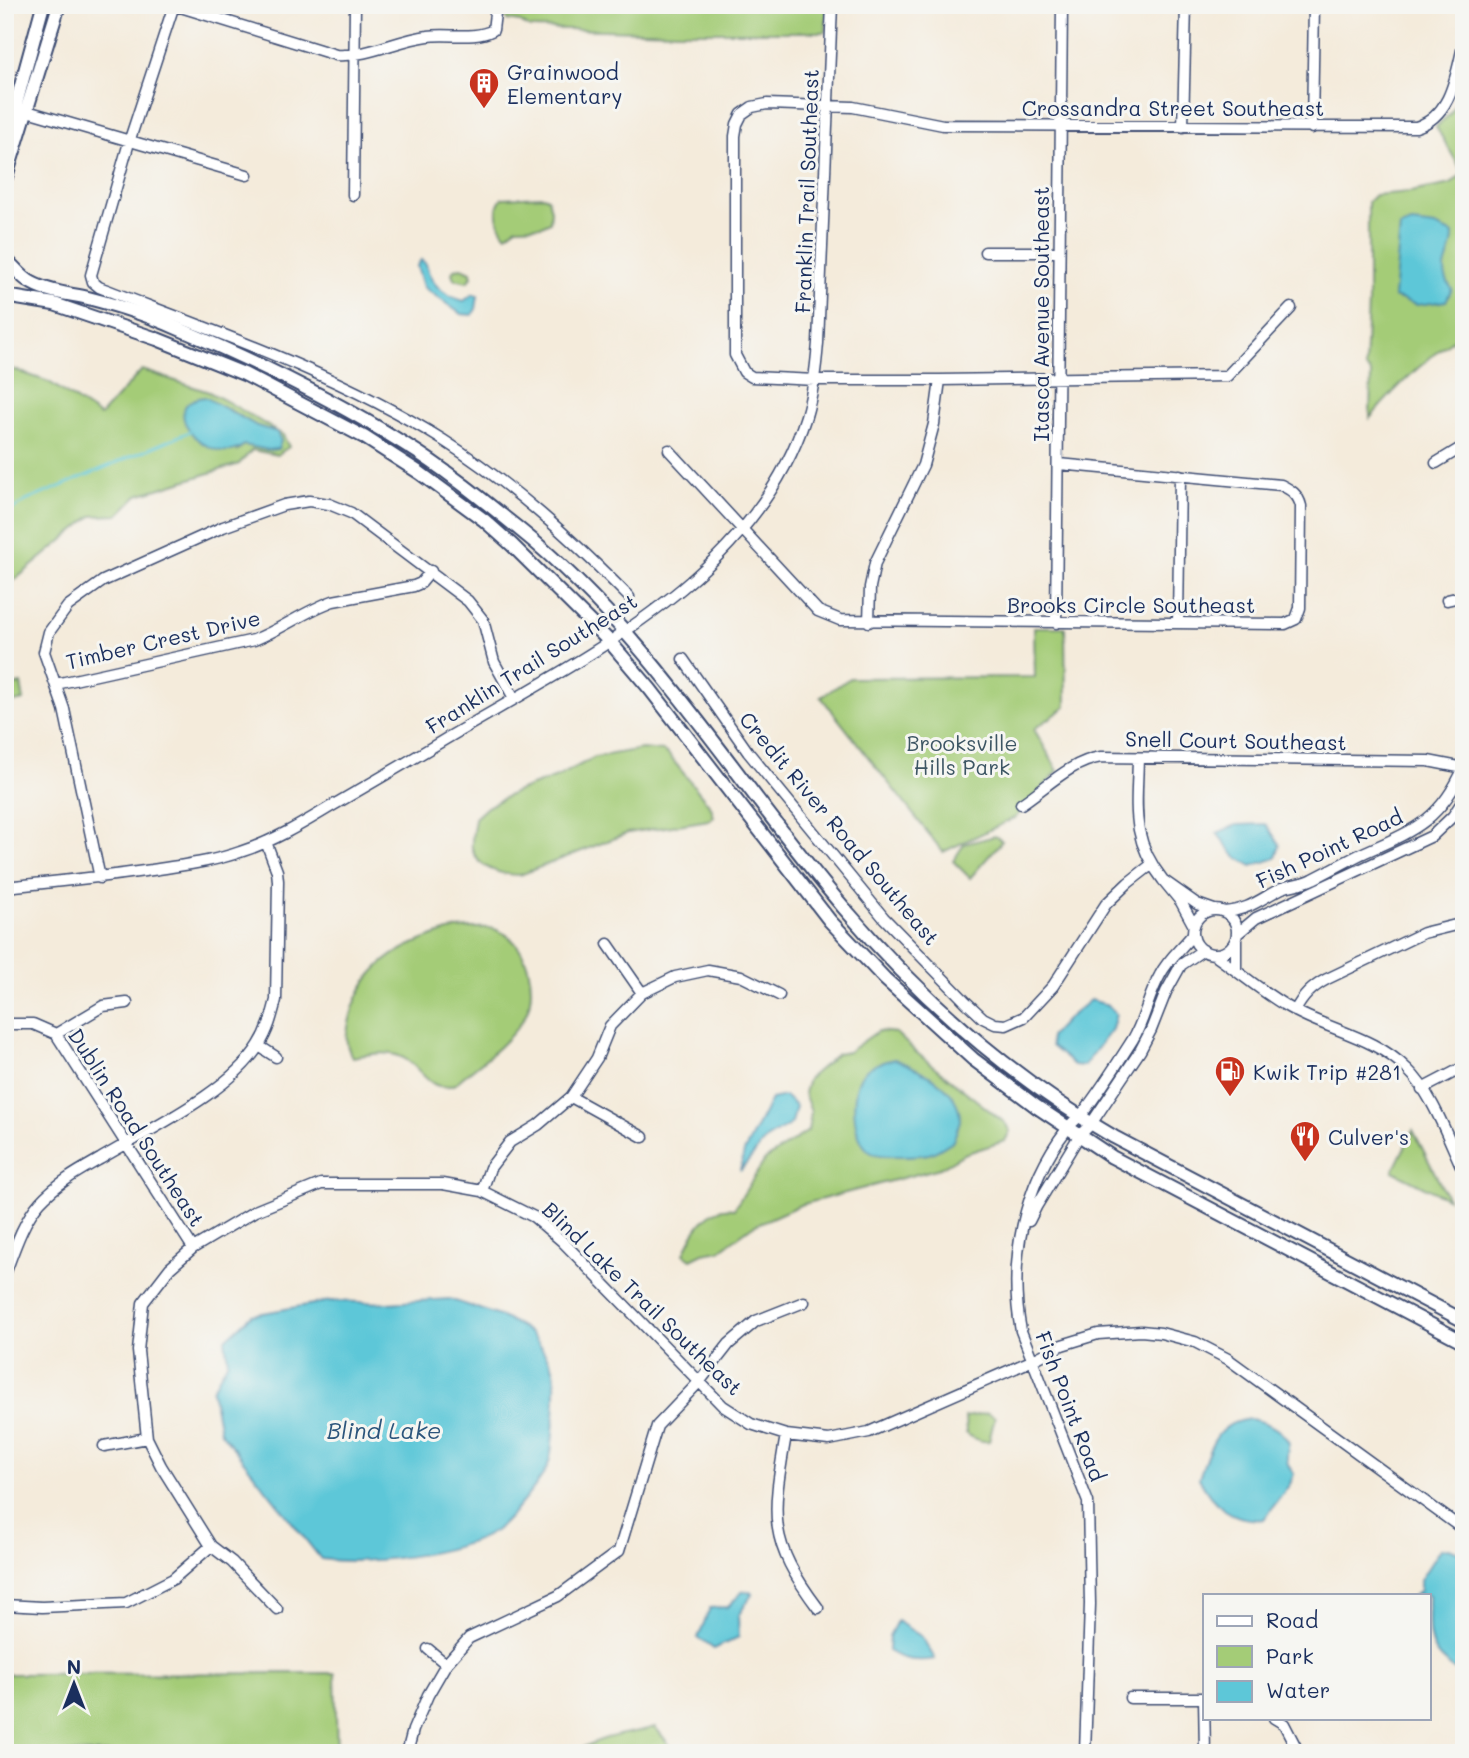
<svg xmlns="http://www.w3.org/2000/svg" width="1469" height="1758" font-family="Mali,sans-serif">
  <style>
    .green { fill: #a4cc77; stroke: #607e6a; stroke-width: 2; fill-rule: evenodd }
    .water { fill: #5dc7d8; stroke: #3c7b9b; stroke-width: 2 }
    .lines { fill: none; stroke-linecap: round; stroke-linejoin: round }
    .stream { stroke: #5dc7d8; stroke-width: 2.5 }
    .minor-casing { stroke: #3c4b71; stroke-width: 13 }
    .major-casing { stroke: #3c4b71; stroke-width: 16 }
    .minor { stroke: #fff; stroke-width: 10 }
    .major { stroke: #fff; stroke-width: 12 }
    .labels { text-anchor: middle; dominant-baseline: central; stroke-width: 6; stroke-linejoin: round; paint-order: stroke }
    .poi-label { font-size: 21px; fill: #1b2f5e; stroke: #f6f6f2; text-anchor: start }
    .street-label { font-size: 21px; fill: #1b2f5e; stroke: #f6f6f2 }
    .park-label { font-size: 21px; fill: #3d5664; stroke: #f6f6f2 }
    .water-label { font-size: 23px; font-style: italic; fill: #2c557c; stroke: #f6f6f2 }
  </style>
  <rect width="100%" height="100%" fill="#f6f6f2"/>
  <filter id="ink" filterUnits="userSpaceOnUse"><feTurbulence type="fractalNoise" baseFrequency=".0143" numOctaves="2"/><feDisplacementMap in="SourceGraphic" scale="14" xChannelSelector="R" yChannelSelector="G"/><feConvolveMatrix kernelMatrix="1 2 1 2 8 2 1 2 1" color-interpolation-filters="sRGB"/></filter>
  <filter id="wash" filterUnits="userSpaceOnUse"><feTurbulence type="fractalNoise" baseFrequency=".00686" numOctaves="4" result="noise"/><feDisplacementMap in="SourceGraphic" scale="28" xChannelSelector="R" yChannelSelector="G"/><feGaussianBlur stdDeviation="1.57" result="paint"/><feColorMatrix in="noise" values="0 0 0 0 0 0 0 0 0 0 0 0 0 0 0 0 0 1.4 0 .05"/><feComposite in="paint" operator="in"/></filter>
  <g filter="url(#wash)">
    <rect width="100%" height="100%" fill="#f4ebdb"/>
    <path class="green" d="M502,5H827L826,32H678L530,28L520,22L507,20L502,12Z
      M1460,97L1464,98V332C1427,357 1398,385 1370,418L1371,373L1365,367L1368,302V202L1375,195L1410,192L1451,184L1463,173L1436,127L1450,114Z
      M543,196L548,198L551,210L550,222L542,226L517,227L506,235C497,226 493,208 502,198Z
      M462,268L471,272L472,277L467,282L454,279L452,273L454,269Z
      M12,369L49,382L100,416L142,370L209,392L228,402L283,435L289,447L277,455L252,450L239,464L138,495L118,515L92,516L5,588V372ZM223,406L257,426L277,432L268,450L244,445L237,451Z
      M1034,627H1065L1066,707L1034,729L1058,771L1015,818L943,852L821,697L850,678L1035,677Z
      M21,684L24,700L5,704V688Z
      M642,749L663,751L668,754L711,807L714,817L709,820L628,833L520,875C502,875 477,869 472,848C471,839 474,827 475,818L487,807L515,792L557,777L595,757Z
      M995,836L1002,841L970,878L953,861L964,844Z
      M456,929C468,929 483,926 494,929C529,939 541,993 522,1021C505,1046 478,1064 455,1084C426,1096 422,1062 396,1055C382,1051 366,1055 352,1057C343,1041 347,1031 351,1015C366,960 407,943 456,929Z
      M878,1031L896,1033L917,1053L1005,1123L1010,1131L1005,1141L964,1154L940,1168L800,1205L753,1226L720,1250L703,1253L691,1259L684,1254C692,1233 708,1204 734,1209L765,1160L808,1131L811,1112L804,1093L808,1079L837,1054L848,1052Z
      M1413,1130L1448,1199L1393,1171Z
      M988,1413L995,1417L989,1441C980,1442 973,1439 966,1433L965,1417Z
      M335,1673L337,1753H5V1674Z
      M655,1727L676,1753H575C599,1735 628,1735 655,1727Z"/>
    <path class="water" d="M1412,223L1435,226L1453,234C1454,258 1435,265 1452,289L1446,301L1417,305L1394,297L1400,227Z
      M421,260L426,264C430,285 444,295 464,301L473,294L478,296L476,309L472,315L461,314L423,287L417,266Z
      M205,397L257,426L277,432L281,441L278,449L268,450L244,445C211,472 151,403 205,397Z
      M1266,824L1280,845L1276,858L1252,866L1235,856L1217,833L1236,825Z
      M1090,1000L1108,1005L1116,1014L1112,1029L1084,1066L1074,1065L1051,1046L1050,1037L1066,1020Z
      M895,1059C919,1069 961,1087 960,1120C959,1126 955,1135 953,1141C946,1145 937,1152 929,1154C917,1156 879,1158 870,1152C851,1139 849,1086 865,1071C873,1064 884,1061 895,1059Z
      M785,1096L796,1106L792,1123L766,1139L740,1171L744,1152L771,1099Z
      M449,1299C472,1307 514,1318 532,1335C537,1340 553,1365 554,1371C557,1382 553,1450 549,1462C546,1476 506,1524 493,1532C455,1555 365,1565 321,1559L220,1431L212,1390L228,1361L225,1340L252,1315L330,1301L388,1303Z
      M1251,1419C1267,1423 1281,1428 1289,1443C1286,1457 1285,1463 1294,1474L1290,1484L1264,1519C1234,1523 1211,1504 1199,1478C1210,1448 1215,1422 1251,1419Z
      M1449,1548L1459,1552L1464,1558V1675C1423,1654 1429,1636 1429,1595H1414L1420,1590V1580L1440,1549Z
      M743,1591L753,1593L738,1616L739,1637L714,1649L698,1638L710,1608L728,1607Z
      M897,1621L922,1637L935,1659C918,1662 903,1661 888,1651L889,1636Z"/>
    <g class="lines">
      <path class="stream" d="M5,514L26,501L191,431"/>
    </g>
  </g>
  <g filter="url(#ink)">
    <g class="lines">
      <g class="minor-casing">
        <path id="minor" d="M496,5L493,30C474,40 448,33 428,36C396,40 369,57 336,55L174,5L130,139L91,275L93,282L99,287C216,332 336,373 443,440C512,484 572,539 629,597
          M27,111L247,175
          M1183,127L1186,5
          M1312,128L1314,5
          M353,195L355,5
          M985,252H1059
          M1291,308L1227,376L940,380H815L752,377L744,372L735,355V136L737,124L742,114L752,107L767,104L853,107L943,125L1416,127C1452,116 1456,74 1464,42
          M669,450L818,611L840,620L1285,624L1296,619L1300,608L1301,506C1298,494 1291,490 1281,485L1059,464
          M1436,463L1464,446
          M1447,600L1464,596
          M869,622L870,587L875,563L923,465L934,424L940,380
          M1056,623L1062,5
          M1178,623L1180,475
          M683,659L748,752L884,918L966,1002L983,1018L995,1024L1006,1025L1024,1017L1053,986L1106,904L1128,883L1151,865
          M56,684L254,640C282,629 305,611 333,601L414,586L421,583L431,571
          M1138,758C1137,808 1130,838 1163,880
          M1021,804C1047,787 1070,762 1101,757L1428,761L1464,768
          M100,878L64,709L44,652L49,632L68,606L103,581L223,527L284,505L309,501L329,504L351,513L468,601L483,620L494,662L514,698
          M5,887C54,882 103,877 152,870C182,865 212,862 240,852C272,842 302,824 330,807C368,785 406,763 444,740C580,659 755,578 806,416C813,393 816,368 818,343L832,5
          M1193 932a22 22 0 1 1 44 0a22 22 0 1 1-44 0Z
          M1224,912C1250,910 1260,899 1282,888C1292,884 1304,884 1313,879C1329,871 1345,862 1361,854C1412,831 1440,822 1464,767
          M1194,926L1181,902L1163,880L1197,904L1214,910
          M1237,934L1256,918L1432,836L1453,816L1464,799
          M1236,940V969
          M608,944L642,993
          M1213,954C1238,971 1262,992 1288,1007C1327,1030 1374,1036 1407,1069C1432,1092 1449,1141 1464,1172
          M1295,1011C1303,996 1312,987 1327,979L1423,933L1464,923
          M5,1024H33L56,1034L193,1248
          M56,1034L103,1006L127,1003
          M259,1046L276,1057
          M1422,1089L1464,1067
          M571,1097L643,1137
          M482,1191L490,1168L510,1142L538,1125L571,1097L597,1058L610,1026L642,993L675,977L708,970L741,976L779,995
          M1029,1221L1036,1207L1079,1136L1091,1124L1140,1051L1151,1030L1166,992L1181,965L1203,950
          M5,1274C14,1250 23,1221 40,1202C57,1183 79,1171 100,1159C148,1130 230,1092 259,1045C268,1031 272,1016 276,1000L278,881L277,871L266,842
          M786,1435C772,1516 767,1540 818,1608
          M104,1446L147,1438
          M5,1605L42,1607L126,1603L173,1579L211,1546
          M277,1609L232,1562L211,1546L161,1466L147,1438L138,1351L143,1303L170,1268L193,1248L255,1211L321,1184H443L482,1191L534,1217L562,1241L723,1406L751,1424L786,1435L829,1440L869,1432L1031,1361L1062,1345L1098,1334L1141,1331L1161,1333L1195,1342L1228,1359L1464,1530
          M428,1649L446,1664
          M1130,1698H1205
          M1204,1698L1205,1753
          M1274,1718L1284,1724L1299,1753
          M407,1753L413,1730L428,1695L446,1664L469,1638L558,1596L619,1551L657,1426L700,1381L729,1344L756,1321L804,1302
          M1085,1753L1090,1604L1088,1502L1021,1331C1008,1263 1023,1185 1067,1129C1071,1123 1077,1119 1082,1114C1100,1091 1117,1064 1133,1039C1145,1019 1148,996 1160,975C1168,959 1182,948 1193,934"/>
      </g>
      <g class="major-casing">
        <path id="major" d="M5,144L43,5
          M5,180L59,5
          M5,259C14,266 21,278 32,283C48,292 70,294 88,298C119,306 148,315 177,328C255,361 331,398 403,443C444,468 482,499 519,529C650,634 736,782 844,908C920,997 1012,1078 1114,1137L1464,1321
          M5,296L54,304L157,339L244,374L364,437L420,473L484,520L512,545L610,642L650,689L830,921L885,979L973,1059L1037,1107L1112,1157L1464,1342"/>
      </g>
      <use href="#minor" class="minor"/>
      <use href="#major" class="major"/>
    </g>
  </g>
  <defs>
    <g id="building-pin" transform="scale(1.575)"><path d="M0 17L-7.5 6A9.5 9.5 0 1 1 7.5 6Z" fill="#c8321e" stroke="#f6f6f2"/><path d="M-4-6H4V6H1V3H-1V6H-4ZM-2.5-4.3h1.7v1.8h-1.7ZM.8-4.3h1.7v1.8H.8ZM-2.5-1h1.7V.8h-1.7ZM.8-1h1.7V.8H.8Z" fill="#fff"/></g>
    <g id="fuel-pin" transform="scale(1.575)"><path d="M0 17L-7.5 6A9.5 9.5 0 1 1 7.5 6Z" fill="#c8321e" stroke="#f6f6f2"/><path d="M-5.5-6h7V0h2V4h1.3V-2.5L3-4.5l.8-.8L6-3V5H2.5V1h-1V6h-7ZM-4.2-4.7v3.2H.2V-4.7Z" fill="#fff"/></g>
    <g id="restaurant-pin" transform="scale(1.575)"><path d="M0 17L-7.5 6A9.5 9.5 0 1 1 7.5 6Z" fill="#c8321e" stroke="#f6f6f2"/><path d="M-5-6h1v4h1v-4h1v4h1v-4h1v5L-1.5 .5V6h-2V.5L-5-1ZM5-6V6H3V1.5H1.5Q1.5-4 5-6Z" fill="#fff"/></g>
  </defs>
  <g fill-rule="evenodd">
    <use href="#building-pin" x="484" y="83"/>
    <use href="#fuel-pin" x="1230" y="1071"/>
    <use href="#restaurant-pin" x="1305" y="1136"/>
  </g>
  <g class="labels">
    <g class="poi-label">
      <text x="507" y="71">Grainwood<tspan x="507" dy="24">Elementary</tspan></text>
      <text x="1253" y="1071">Kwik Trip #281</text>
      <text x="1328" y="1136">Culver's</text>
    </g>
    <g class="street-label">
      <text x="1173" y="107">Crossandra Street Southeast</text>
      <text transform="translate(806 191) rotate(-88)">Franklin Trail Southeast</text>
      <text transform="translate(1040 314) rotate(-90)">Itasca Avenue Southeast</text>
      <text x="1131" y="604">Brooks Circle Southeast</text>
      <text transform="translate(163 639) rotate(-13)">Timber Crest Drive</text>
      <text transform="translate(531 663) rotate(-32)">Franklin Trail Southeast</text>
      <text transform="translate(1236 740) rotate(1)">Snell Court Southeast</text>
      <text transform="translate(840 828) rotate(50)">Credit River Road Southeast</text>
      <text transform="translate(1329 848) rotate(-25)">Fish Point Road</text>
      <text transform="translate(137 1127) rotate(57)">Dublin Road Southeast</text>
      <text transform="translate(643 1298) rotate(44)">Blind Lake Trail Southeast</text>
      <text transform="translate(1071 1406) rotate(69)">Fish Point Road</text>
    </g>
    <g class="park-label">
      <text x="962" y="742">Brooksville<tspan x="962" dy="24">Hills Park</tspan></text>
    </g>
    <g class="water-label">
      <text x="384" y="1430">Blind Lake</text>
    </g>
  </g>
  <rect width="1469" height="1758" fill="none" stroke="#f6f6f2" stroke-width="28"/>
  <rect x="1203" y="1594" width="228" height="126" fill="#f6f6f2" stroke="#9ea6b7" stroke-width="2"/>
  <rect x="1217" y="1616" width="35" height="10" fill="#ffffff" stroke="#9ea6b7" stroke-width="2"/>
  <text x="1266" y="1628" font-size="21" fill="#1b2f5e">Road</text>
  <rect x="1217" y="1646" width="35" height="21" fill="#a4cc77" stroke="#9ea6b7" stroke-width="2"/>
  <text x="1266" y="1664" font-size="21" fill="#1b2f5e">Park</text>
  <rect x="1217" y="1681" width="35" height="21" fill="#5dc7d8" stroke="#9ea6b7" stroke-width="2"/>
  <text x="1266" y="1698" font-size="21" fill="#1b2f5e">Water</text>
  <g transform="translate(74 1684)" stroke="#f6f6f2" stroke-width="5" paint-order="stroke">
  <path d="M0-5L12 26L0 18L-12 26Z" fill="#1b2f5e"/>
  <text y="-10" font-size="19" font-weight="bold" text-anchor="middle" fill="#1b2f5e">N</text>
  </g>
</svg>
